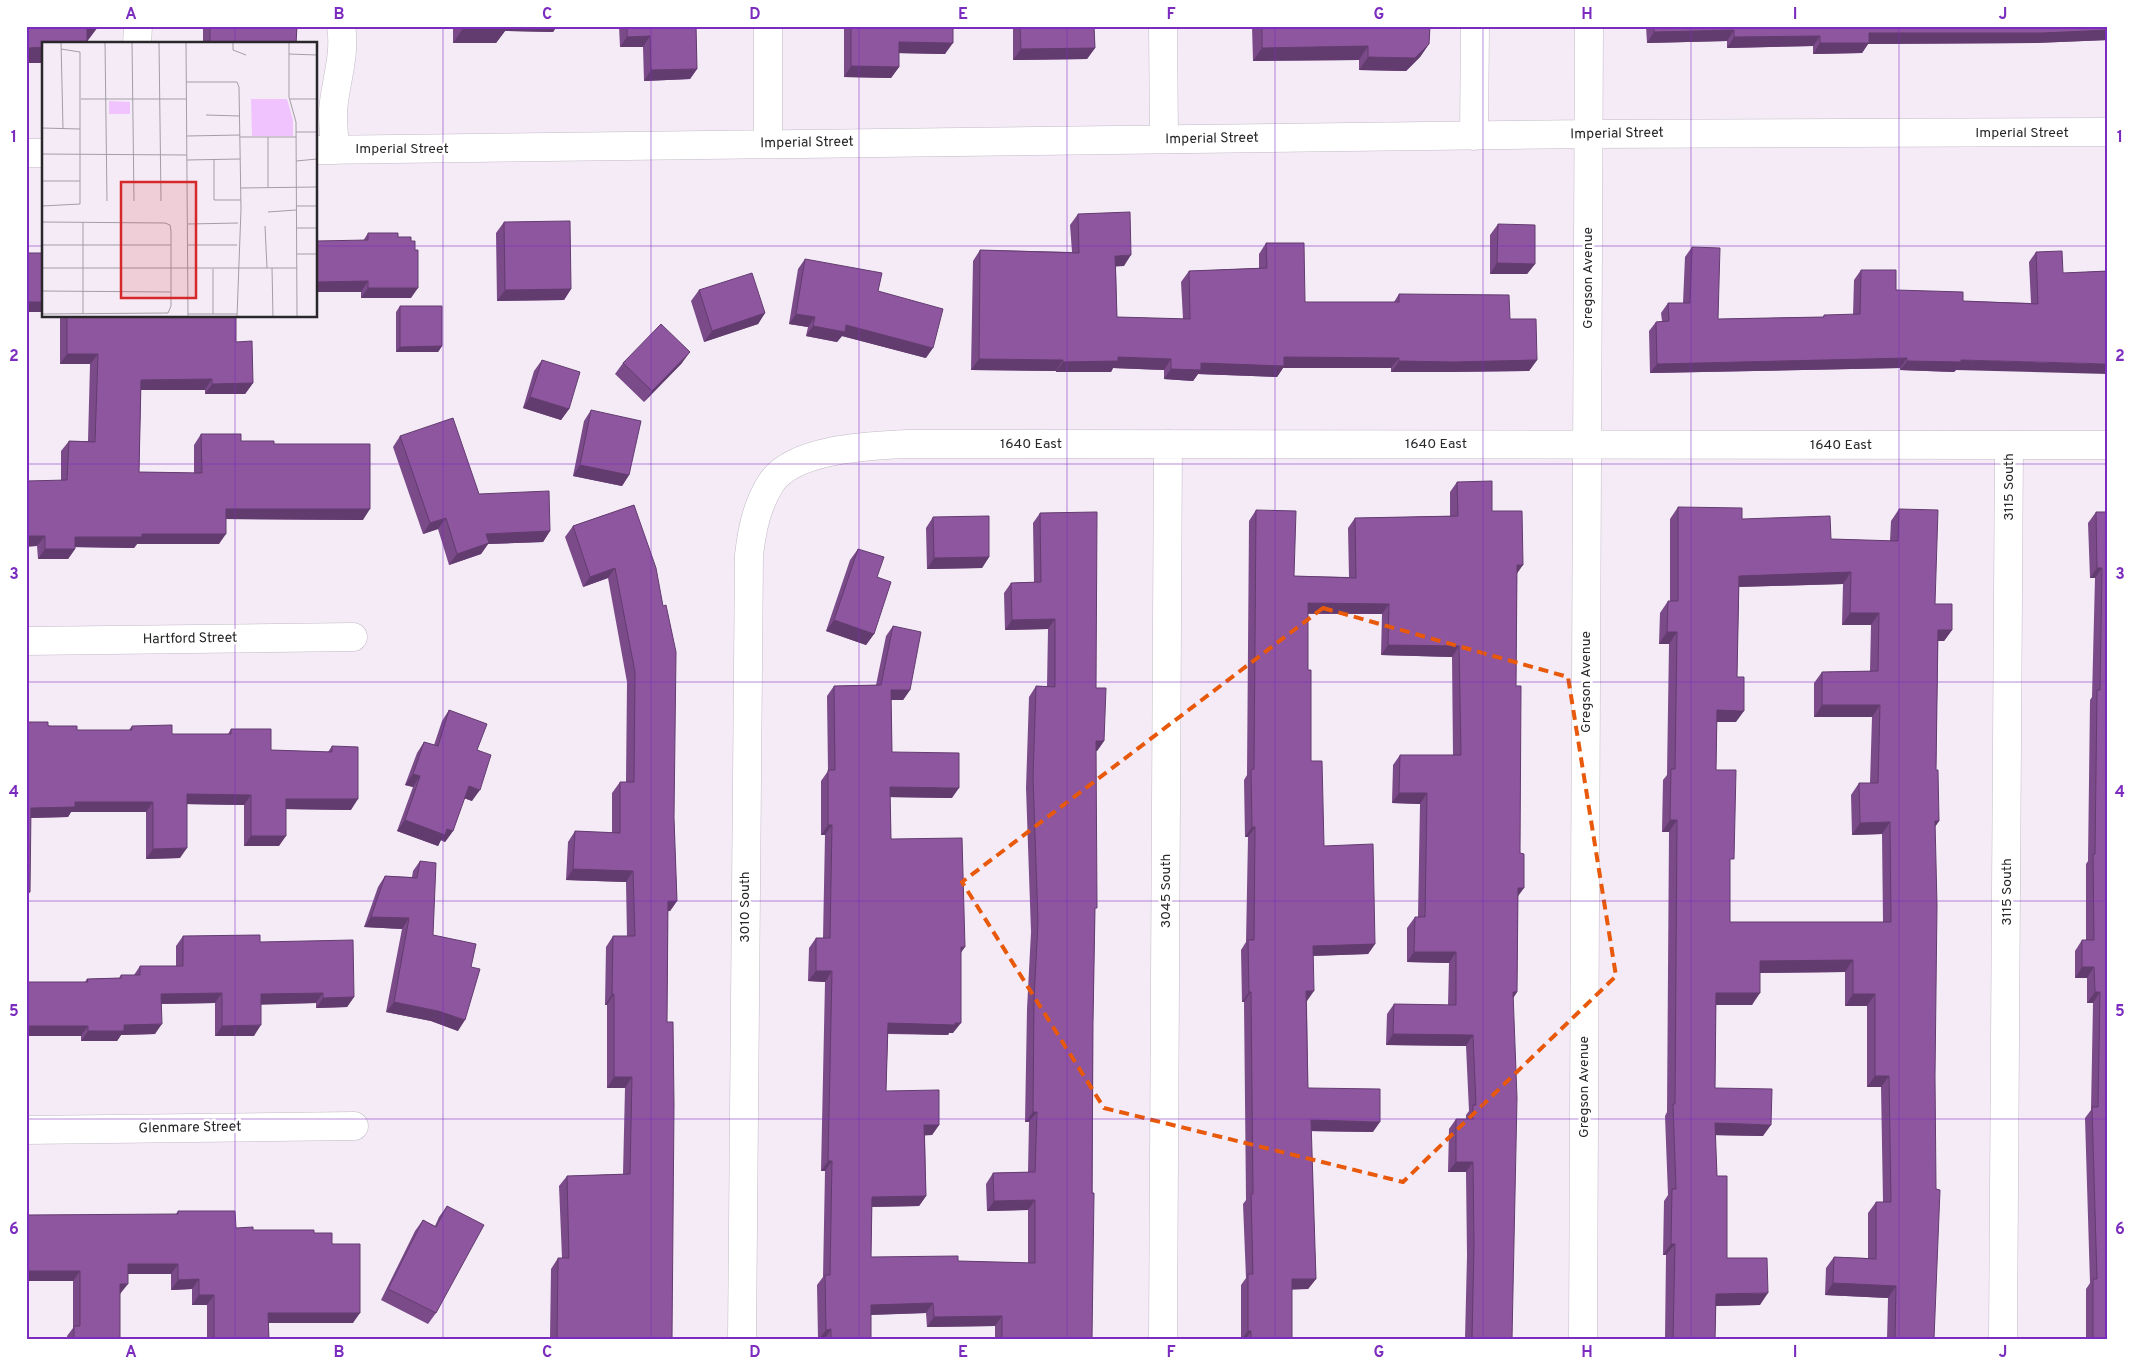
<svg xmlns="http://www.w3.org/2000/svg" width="2134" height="1365" font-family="Overpass,sans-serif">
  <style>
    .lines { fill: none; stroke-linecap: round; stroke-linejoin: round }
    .minor-casing { stroke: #c2bac5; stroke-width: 29 }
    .minor { stroke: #fff; stroke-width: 28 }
    .wall { fill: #7a4a89; fill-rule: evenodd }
    .shaded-wall { fill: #633c6f }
    .building { fill: #8e569f; stroke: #633c6f; fill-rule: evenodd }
    .marked { fill: none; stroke: #e8590c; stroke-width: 4; stroke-dasharray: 10 6; stroke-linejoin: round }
    .grid { fill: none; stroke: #7b2cbf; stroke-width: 1; stroke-opacity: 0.55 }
    .labels { text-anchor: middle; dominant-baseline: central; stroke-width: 5; stroke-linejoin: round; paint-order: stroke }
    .street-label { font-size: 14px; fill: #2a272b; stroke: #fff }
    .inset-road { fill: none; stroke: #a39da5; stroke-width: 1 }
    .view { fill: #d62828; fill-opacity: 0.15; stroke: #d62828; stroke-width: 2.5 }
    .inset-edge { fill: none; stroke: #2a272b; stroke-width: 2.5 }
    .neatline { fill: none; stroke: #7b2cbf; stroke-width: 2 }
    .grid-label { font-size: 16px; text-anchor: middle; font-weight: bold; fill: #7b2cbf }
  </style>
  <rect width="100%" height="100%" fill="#f4ebf7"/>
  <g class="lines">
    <g class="minor-casing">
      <path id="minor" d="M768,26V143
        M1163,26L1164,139
        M137,44L138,26
        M1474,136L1475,26
        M316,150L1589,134L2108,132
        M335,150C334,137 333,124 333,111C335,83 346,55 341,26
        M26,153H44
        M26,641L353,637
        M26,1130L354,1126
        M742,1339L749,555C752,529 757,505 771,483C794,448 870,446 907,444L2108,445
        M1163,1339L1168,444
        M1583,1339L1589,26
        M2003,1339L2009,445"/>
    </g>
    <use href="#minor" class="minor"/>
  </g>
  <path class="wall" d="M203,26H297L296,44H203Z
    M453,26H557L553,32L505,31L496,43H453Z
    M619,26H696L697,69L690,79L644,81L643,47H620Z
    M844,26H953L945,54L899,53V67L891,78L844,77Z
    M1013,26H1094L1095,48L1087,59L1013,60Z
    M1252,26H1430L1429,44L1420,57L1406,71L1359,70V60L1253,61Z
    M1646,26H2108V40L2035,43L1868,44L1862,53L1813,54V46L1727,48V41L1647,43Z
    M1078,214L1124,266H1116L1117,317L1183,319L1181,282L1189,271L1259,268V254L1266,243L1305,302H1394L1399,294L1510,319L1537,360L1529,371L1446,372H1391V368H1283L1277,377L1198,374L1193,381L1164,379V370L1113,368L1111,372H1056V371L971,370L973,261L980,250L1072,252L1070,225Z
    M504,222L571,289L564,300L497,301L496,233Z
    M1498,224L1535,264L1527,274H1490V235Z
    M368,233L398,237L411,298H361V292H316V241H363Z
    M1692,247L1718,319L1823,317L1824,315H1853L1854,280L1861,270L1896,290L1963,301L2031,303L2029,262L2036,252L2063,273L2108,271L1956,370L1954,372L1900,370V368L1650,373L1649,331L1656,322L1662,321L1661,313L1668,303H1683L1685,257Z
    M805,259L878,291L926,358L842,336L837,342L806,336L808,327L789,324L798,269Z
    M699,290L765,313L758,324L704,342L691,301Z
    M400,306L442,346L438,352H396V312Z
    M60,316H236V342L253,383L245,394H205V390H141L139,472L194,473V445L201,434L241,441L274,444L363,520L226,519L219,544H137L134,548L75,547V549L68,559H38L37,546L61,480V451L69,441H88L90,364H60Z
    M542,360L569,409L561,420L523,408L534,371Z
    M623,363H682L644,402L615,374Z
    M591,410L629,475L622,486L573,476L584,421Z
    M400,436L479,494L550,531L543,542L488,544L481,554L449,565L438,529L423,534L393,447Z
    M1457,482L1492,511L1517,573L1516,686L1518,896L1517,992L1513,998L1512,1339H1465L1467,1256L1466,1172H1448L1449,1129L1456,1119H1466V1115L1469,1111L1466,1046L1386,1045L1387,1014L1394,1004L1448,1005L1449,963L1407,962V928L1415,917H1418L1420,804L1392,803L1393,765L1400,755H1453L1452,657L1381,655L1382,614H1308V670L1311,761L1324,846L1375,944L1368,954L1313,956L1307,1001L1308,1088L1373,1132L1311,1131L1316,1279L1308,1289H1292V1339H1241V1285L1246,1278L1243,1204L1246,1200L1244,1002H1242L1241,950L1246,942L1248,837H1245L1244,780L1247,775L1249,521L1256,510L1294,576L1349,577L1348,528L1355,518L1450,516V492Z
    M634,505L674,818L677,901L670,911H668L667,1022L672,1339H550L551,1269L558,1258H562L559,1186L567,1176L623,1174L625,1088H607V1005H605L606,947L613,936H627L626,882L566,880L568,842L575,831L612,833V793L620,782H626L627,682L608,578L583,587L565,537L573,526Z
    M1678,507L1742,519L1831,539L1890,541L1891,521L1899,509L1935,604L1952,630L1944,641H1938L1936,770L1939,821L1935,827L1934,1339H1887L1888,1298L1825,1295L1826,1268L1834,1257L1868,1258V1213L1876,1202H1883L1881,1087H1867V1006H1845V972L1760,973L1752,1005H1716L1715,1088L1763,1136L1715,1135L1717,1176L1727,1258L1760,1305L1716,1306L1715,1339H1665L1666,1255H1663L1664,1201L1668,1195L1665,1116L1667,1112L1669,832H1662L1663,780L1667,775L1669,644H1659L1660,613L1668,601H1670V519ZM1843,584L1842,625H1871L1870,671L1822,672L1814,683V717H1872L1870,783H1859L1851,795L1852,835L1882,834L1883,922H1730V864L1716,770L1717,722H1736L1739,587Z
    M2096,512H2108V1339H2086V1289L2090,1283L2085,1118L2091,1110L2093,1003H2087V978H2075V951L2082,940H2086V864L2088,861L2090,700L2092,697L2095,578H2090L2088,523Z
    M1040,513L1096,688L1104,741L1097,751H1096L1095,911L1093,1022L1092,1339H995V1326L927,1327L926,1313L871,1315V1339H818L817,1285L823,1277L825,1171H821L825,982L808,981L809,948L816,938H823L825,835H821V781L828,771L827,696L834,686L876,685L886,636L893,626L910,690L903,700H891L892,752L952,798L890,797L891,839L961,953L953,1033H949L948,1035L888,1034L886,1091L939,1125L932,1135H925L926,1196L919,1206L872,1207L871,1257L958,1261L1028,1263V1210L987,1211L986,1184L993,1173L1028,1172L1029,1122H1025L1027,1009L1031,932L1026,788L1029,697L1036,686L1047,687L1048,629L1005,630L1004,593L1011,583L1034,582L1033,523Z
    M933,517L989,557L982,568L927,569L926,528Z
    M858,549L877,577L874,634L866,645L826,631L850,560Z
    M449,710L477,750L472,801L464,798L453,831L445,842L441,840L438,846L397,831L413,787L405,785L417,753L424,742L434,745L442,721Z
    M26,722L77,730H129L132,726L172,734H228L231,729L271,750L328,752L332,746L351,810L286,809L279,846H244V805L187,804L180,858L146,859V812H71L68,817L31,818Z
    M420,861L433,935L458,1031L431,1021L386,1012L402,929L364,927L378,887L385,876L412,877L413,871Z
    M183,936L260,942L354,997L347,1007L316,1008V1003L261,1004L254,1036H215V1003L161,1004L155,1034L121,1035L117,1041H81V1036H26L85,982L87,979L119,978L121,975H134L140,966H176V946Z
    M447,1206L436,1313L428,1324L381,1300L415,1231L423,1220L435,1226L439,1217Z
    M178,1211L236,1228L253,1230L314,1233L332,1244L353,1323H269V1339H207V1305H192V1289L171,1290V1274H128L120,1294V1339H67V1336L73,1328V1281H26L176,1214Z"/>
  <path class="shaded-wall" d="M500,26H557L553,32L505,31L496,43H453L464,27Z
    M87,27H98L86,43Z
    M1734,30L1727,41L1647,43L1654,32Z
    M2108,30V40L2035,43L1868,44L1862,53L1813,54L1820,43L1869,33Z
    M650,36L643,47H620L627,37Z
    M1820,36L1813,46L1727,48L1734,37Z
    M899,42L953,43L945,54L892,53Z
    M1429,44L1420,57L1406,71L1359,70L1368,57Z
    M1368,46L1359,60L1253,61L1262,48Z
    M44,47V63H26V48Z
    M1095,48L1087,59L1013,60L1021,49Z
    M851,66L899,67L891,78L844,77Z
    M697,69L690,79L644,81L651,70Z
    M1131,255L1124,266L1108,267L1115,256Z
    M1497,263L1535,264L1527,274H1490Z
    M368,281L361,292H316V282Z
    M368,288H418L411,298H361Z
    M571,289L564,300L497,301L505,290Z
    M26,302H44V312H26Z
    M765,313L758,324L704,342L712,331Z
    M796,314L815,317L808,327L789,324Z
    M846,325L933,348L926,358L842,336L837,342L806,336L813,326Z
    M442,346L438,352H396L400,347Z
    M690,352L682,363L644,402L652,391Z
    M67,354H98L90,364H60Z
    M1118,357L1171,359L1164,370L1113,368L1111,372H1056L1063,362Z
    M1284,357L1399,358L1391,368H1283L1277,377L1198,374L1193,381L1164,379L1171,369L1201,363Z
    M1907,358L1900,368L1650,373L1657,364Z
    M979,359L1063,360L1056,371L971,370Z
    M1537,360L1529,371L1446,372H1391L1399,361Z
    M1961,360L2108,364V374L1956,370L1954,372L1900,370L1907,361Z
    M212,379L205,390H134L141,380Z
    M253,383L245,394H205L212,384Z
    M530,397L569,409L561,420L523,408Z
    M580,465L629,475L622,486L573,476Z
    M226,509H370L363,520L219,519Z
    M446,518L438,529L423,534L430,523Z
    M550,531L543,542L488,544L481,554L449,565L457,554L486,534Z
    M142,534H226L219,544H137L134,548L68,547L75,537Z
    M26,536H45L37,546L26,547Z
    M45,549H75L68,559H38Z
    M989,557L982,568L927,569L934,558Z
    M1517,565H1523L1516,575Z
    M615,568L608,578L583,587L590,577Z
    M2097,568H2102L2095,578H2090Z
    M1851,572L1843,584L1731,587L1739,576Z
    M1308,603L1389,604L1382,614L1301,613Z
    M1850,613H1879L1871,625H1842Z
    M1055,619L1048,629L1005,630L1012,620Z
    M834,620L874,634L866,645L826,631Z
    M1938,630H1952L1944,641H1930Z
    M1667,632H1677L1669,644H1659Z
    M1388,645L1459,646L1452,657L1381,655Z
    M891,690H910L903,700H884Z
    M1822,705H1880L1872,717H1814Z
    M1717,710L1744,711L1736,722H1709Z
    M1096,741H1104L1097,751H1089Z
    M413,774L420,776L413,787L405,785Z
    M469,786L480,790L472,801L461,797Z
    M890,787L959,788L952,798L883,797Z
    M1399,793H1427L1420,804L1392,803Z
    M187,794L251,795L244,805L180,804Z
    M286,799H358L351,810L279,809Z
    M75,802H153L146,812H71L68,817L26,818L31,808Z
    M405,820L447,829L453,831L445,842L441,840L438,846L397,831Z
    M1670,820H1677L1669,832H1662Z
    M1935,821H1939L1931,832Z
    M1890,822L1882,834L1852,835L1860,823Z
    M828,825H832L825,835H821Z
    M1252,827H1255L1248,837H1245Z
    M251,836H286L279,846H244Z
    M187,848L180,858L146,859L153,849Z
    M573,869L633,871L626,882L566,880Z
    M1518,888H1524L1516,899Z
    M26,892H30L26,898Z
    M668,901H677L670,911L660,912Z
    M371,917L409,918L402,929L364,927Z
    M1375,944L1368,954L1306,956L1313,946Z
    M961,947H965L958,957Z
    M1414,952H1456L1449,963L1407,962Z
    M1853,960L1845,972L1752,973L1760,961Z
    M2082,967H2094L2087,978H2075Z
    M816,971H832L825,982L808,981Z
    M1306,991H1314L1307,1001Z
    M1249,992H1251L1244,1002H1242Z
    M1513,992H1517L1510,1003Z
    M2095,992H2100L2093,1003H2087Z
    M222,993L215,1003L154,1004L161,994Z
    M323,993L316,1003L254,1005L261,994Z
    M1716,993H1760L1752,1005H1708Z
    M612,994H614L607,1005H605Z
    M1853,994H1875L1867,1006H1845Z
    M354,997L347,1007L316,1008L323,998Z
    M394,1002L438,1011L465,1020L458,1031L431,1021L386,1012Z
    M888,1023H961L953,1033H949L948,1035L881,1033Z
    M162,1024L155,1034L121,1035L117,1041H81L88,1031L124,1025Z
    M261,1025L254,1036H215L222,1026Z
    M26,1026H88L81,1036H26Z
    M1393,1034L1473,1035L1466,1046L1386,1045Z
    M1875,1076H1889L1881,1087H1867Z
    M614,1077H632L625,1088H607Z
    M1033,1112H1037L1029,1122H1025Z
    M1311,1120L1380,1122L1373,1132L1304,1131Z
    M1715,1123L1771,1125L1763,1136L1707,1135Z
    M924,1125H939L932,1135L917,1136Z
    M828,1161H832L825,1171H821Z
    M1456,1162H1473L1466,1172H1448Z
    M926,1196L919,1206L865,1207L872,1197Z
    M1035,1200L1028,1210L987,1211L994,1201Z
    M1671,1244H1675L1666,1255H1663Z
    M128,1264H178L171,1274H120Z
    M26,1271H80L73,1281H26Z
    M199,1279L192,1289L171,1290L178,1280Z
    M1292,1279H1316L1308,1289L1285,1290Z
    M1833,1283L1896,1286L1888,1298L1825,1295Z
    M120,1284H128L120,1294H113Z
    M1768,1293L1760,1305L1708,1306L1716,1294Z
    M199,1295H214L207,1305H192Z
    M933,1303L926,1313L864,1315L871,1305Z
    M268,1313H360L353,1323H261Z
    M1002,1316L995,1326L927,1327L934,1317Z
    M831,1329L825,1339H819L826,1330Z
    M1248,1331H1251L1246,1339H1242Z"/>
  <path class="building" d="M26,26H98V27H87V44H44V47L26,48Z
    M210,26H297L296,44L210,43Z
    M464,26H507V27H464Z
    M627,26H696L697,69L651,70L650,36L627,37Z
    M851,26H953V43L899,42V67L851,66Z
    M1020,26H1094L1095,48L1021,49Z
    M1262,26H1430L1429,44L1415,58L1368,57V46L1262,48Z
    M1654,26H2108V30L2042,33H1869V43H1820V36L1734,37V30L1654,32Z
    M1130,212L1131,255L1115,256L1117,317L1190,319L1189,271L1267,268L1266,243H1304L1305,302H1399V294L1509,295L1510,319H1536L1537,360L1453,362L1399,361V358L1284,357V366L1201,363V370L1171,369V359L1118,357V361L1063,362V360L979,359L980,250L1079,253L1078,214Z
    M570,221L571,289L505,290L504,222Z
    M1498,224L1535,225V264L1497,263Z
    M368,233H398V237H411V241H415V250H418V288H368V281L316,282V241L368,240Z
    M1692,247L1720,248L1718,319L1824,317V315L1860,314L1861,270H1896V290L1963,292V301L2038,304L2036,252L2062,251L2063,273L2108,271V364L1961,360V362L1907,361V358L1657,364L1656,322L1669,321L1668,303H1690Z
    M26,253H44V302H26Z
    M805,259L882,273L878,291L943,309L933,348L846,325L845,332L813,326L815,317L796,314Z
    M752,273L765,313L712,331L699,290Z
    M400,306H442V346L400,347Z
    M67,316H236V342L252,341L253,383L212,384V379L141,380L139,472L202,473L201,434H241V441H274V444H370V509H226V534H142V537H75V549H45V536H26V481L67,480L69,441L95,442L98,354H67Z
    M661,324L690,352L652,391L623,363Z
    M542,360L580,372L569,409L530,397Z
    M591,410L641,421L629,475L580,465Z
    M453,418L479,494L549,491L550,531L486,534L489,543L457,554L446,518L430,523L400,436Z
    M1492,481V511H1522L1523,565H1517L1516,686H1521L1520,853L1524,854V888H1518L1517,992H1513L1517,1098L1512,1339H1472L1474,1246L1473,1162H1456V1119H1473V1105H1476L1473,1035L1393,1034L1394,1004L1456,1005V952H1414L1415,917H1425L1427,793H1399L1400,755H1461L1459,646L1388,645L1389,604L1308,603V670H1311V761H1322L1324,846L1373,844L1375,944L1313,946L1314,991H1306L1308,1088L1380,1089V1122L1311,1120L1316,1279H1292V1339H1251V1331H1248V1274H1253L1251,1194H1253L1251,992H1249L1248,940H1254L1255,827H1252L1251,770L1254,769L1256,510L1296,511L1294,576L1356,578L1355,518L1458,516L1457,482Z
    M634,505L656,568L663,606L666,605L676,652L674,818L677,901H668L667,1022H673L674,1105L672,1339H557L558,1258H569L567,1176L630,1174L632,1077H614V994H612L613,936H635L633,871L573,869L575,831L620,833V782H634L635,672L615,568L590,577L573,526Z
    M1678,507L1742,508V519L1830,516L1831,539L1898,541L1899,509L1938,510L1935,604H1952V630H1938L1936,770H1938L1939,821H1935L1937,905L1935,1076L1936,1189L1940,1190L1934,1339H1895L1896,1286L1833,1283L1834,1257L1876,1259V1202H1891L1889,1076H1875V994H1853V960L1760,961V993H1716L1715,1088L1772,1089L1771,1125L1715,1123L1717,1176H1727V1258H1767L1768,1293L1716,1294L1715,1339H1673L1675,1244H1671L1672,1189H1676L1673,1104H1675L1677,820H1670L1671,769H1675L1677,632H1667L1668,601H1678ZM1851,572L1850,613H1879L1878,671L1822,672V705H1880L1878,783H1859L1860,823L1890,822L1891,922H1730V859H1734L1736,770H1716L1717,710L1744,711V677H1737L1739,576Z
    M1097,512L1096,688H1106L1104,741H1096L1097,908H1095L1093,1022L1092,1193H1094L1092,1339H1002V1316L934,1317L933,1303L871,1305V1339H831V1329L826,1330L825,1275H830L832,1161H828L832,971H816V938H830L832,825H828V770H835L834,686L881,685L893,626L921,632L910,690H891L892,752L959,753V788L890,787L891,839L962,838L965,947H961V1023H955V1025L888,1023L886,1091L939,1090V1125H924L926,1196L872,1197L871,1257L958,1256V1261L1035,1263V1200L994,1201L993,1173L1035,1172L1037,1112H1033L1034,999L1038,922L1033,777L1036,686L1055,687V619L1012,620L1011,583L1041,582L1040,513Z
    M2096,512H2108V1339H2093V1279H2097L2092,1107H2098L2100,992H2095L2094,967H2082V940H2094L2093,854H2095L2097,690H2100L2102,568H2097Z
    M989,516V557L934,558L933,517Z
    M858,549L884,557L877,577L891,582L874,634L834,620Z
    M449,710L487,724L477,750L491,755L480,790L469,786L453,831L447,829L445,835L405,820L420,776L413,774L424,742L438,746Z
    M26,722H48V726H77V730H132V726L172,725V734H231V729H271V750L332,752V746L358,747V799H286V836H251V795L187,794V848L153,849V802H75V807L31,808L30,892H26Z
    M420,861L436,863L433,935L476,944L471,967L480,969L465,1020L438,1011L394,1002L409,918L371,917L385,876L417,878Z
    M260,935V942L353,940L354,997L323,998V993L261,994V1025L222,1026V993L161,994L162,1024L124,1025V1031H88V1026H26V982H88L87,979L121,978V975H140V966H183V936Z
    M447,1206L484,1225L436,1313L388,1289L423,1220L436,1227Z
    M178,1211H235L236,1228L253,1227V1230H314V1233H332V1244H360V1313H268L269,1339H214V1295H199V1279L178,1280V1264H128V1284H120V1339H74V1326H80V1271H26V1215L178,1214Z"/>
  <path class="marked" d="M1323,608L1568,677L1616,976L1403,1182L1104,1108L962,882Z"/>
  <path class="grid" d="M235,26V44M443,26V1339M651,26V1339M859,26V1339M1067,26V1339M1275,26V1339M1483,26V1339M1691,26V1339M1899,26V1339M26,246H44M316,246H2108M235,316V1339M26,464H2108M26,682H2108M26,901H2108M26,1119H2108"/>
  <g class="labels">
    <g class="street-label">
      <text x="2022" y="133">Imperial Street</text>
      <text transform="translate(1617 134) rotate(-1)">Imperial Street</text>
      <text transform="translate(1212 139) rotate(-1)">Imperial Street</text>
      <text transform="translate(807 143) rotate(-1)">Imperial Street</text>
      <text x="402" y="149">Imperial Street</text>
      <text transform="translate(1588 278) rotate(-90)">Gregson Avenue</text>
      <text x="1031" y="444">1640 East</text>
      <text x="1436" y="444">1640 East</text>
      <text x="1841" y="445">1640 East</text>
      <text transform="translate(2009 487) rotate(-90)">3115 South</text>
      <text transform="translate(190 639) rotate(-1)">Hartford Street</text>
      <text transform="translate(1586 682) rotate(-90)">Gregson Avenue</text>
      <text transform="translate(1166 891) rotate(-90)">3045 South</text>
      <text transform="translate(2007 892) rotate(-90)">3115 South</text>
      <text transform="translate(745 907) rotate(-90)">3010 South</text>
      <text transform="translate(1584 1087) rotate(-90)">Gregson Avenue</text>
      <text transform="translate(190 1128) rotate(-1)">Glenmare Street</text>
    </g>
  </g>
  <g transform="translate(42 42)">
    <rect width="275" height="275" fill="#f4ebf7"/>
    <path d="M209,57H245L251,78V94H210ZM67,59L88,60V72H67Z" fill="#f0c3fe"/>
    <path class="inset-road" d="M19,0L21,86M63,0L65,159M90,0L92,159M117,0L119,159M144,0L146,275M191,0V8L204,13M247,0V55L254,80L255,275M247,12L275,13M144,40H195L197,45L199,167L195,275M39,57H144M248,57H275M164,73L198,74M0,86L38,87M254,90H275M145,94L198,93M198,95H254M226,95V145M0,112L145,113M145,118L198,117M172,118V158H199M254,119L275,117M0,139H38M199,146L275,145M0,164L38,162V10L19,7M254,164H275M226,170L254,168M0,180L123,181L128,183L129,189V264L126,271L0,272M146,182L196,181M223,184L225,226M254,186H275M0,203H129M146,203H195M255,212H275M0,226H255M230,226L231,275M171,227V272M0,249L129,250M41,272V180M146,272H195"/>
    <path class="view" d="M79,140H154V256H79Z"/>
    <rect width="275" height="275" class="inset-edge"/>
  </g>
  <rect width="2134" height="1365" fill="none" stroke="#ffffff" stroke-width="55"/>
  <rect x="28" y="28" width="2078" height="1310" class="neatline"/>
  <g class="grid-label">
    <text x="131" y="19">A</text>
    <text x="339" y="19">B</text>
    <text x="547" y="19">C</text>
    <text x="755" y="19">D</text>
    <text x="963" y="19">E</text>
    <text x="1171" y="19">F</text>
    <text x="1379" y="19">G</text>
    <text x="1587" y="19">H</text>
    <text x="1795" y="19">I</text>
    <text x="2003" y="19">J</text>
    <text x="14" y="142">1</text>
    <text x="2120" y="142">1</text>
    <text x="14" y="361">2</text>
    <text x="2120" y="361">2</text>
    <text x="14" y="579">3</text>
    <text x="2120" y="579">3</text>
    <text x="14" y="797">4</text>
    <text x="2120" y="797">4</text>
    <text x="14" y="1016">5</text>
    <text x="2120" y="1016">5</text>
    <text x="14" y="1234">6</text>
    <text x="2120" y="1234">6</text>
    <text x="131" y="1357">A</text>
    <text x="339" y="1357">B</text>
    <text x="547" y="1357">C</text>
    <text x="755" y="1357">D</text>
    <text x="963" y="1357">E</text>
    <text x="1171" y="1357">F</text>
    <text x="1379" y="1357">G</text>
    <text x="1587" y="1357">H</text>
    <text x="1795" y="1357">I</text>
    <text x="2003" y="1357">J</text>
  </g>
</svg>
